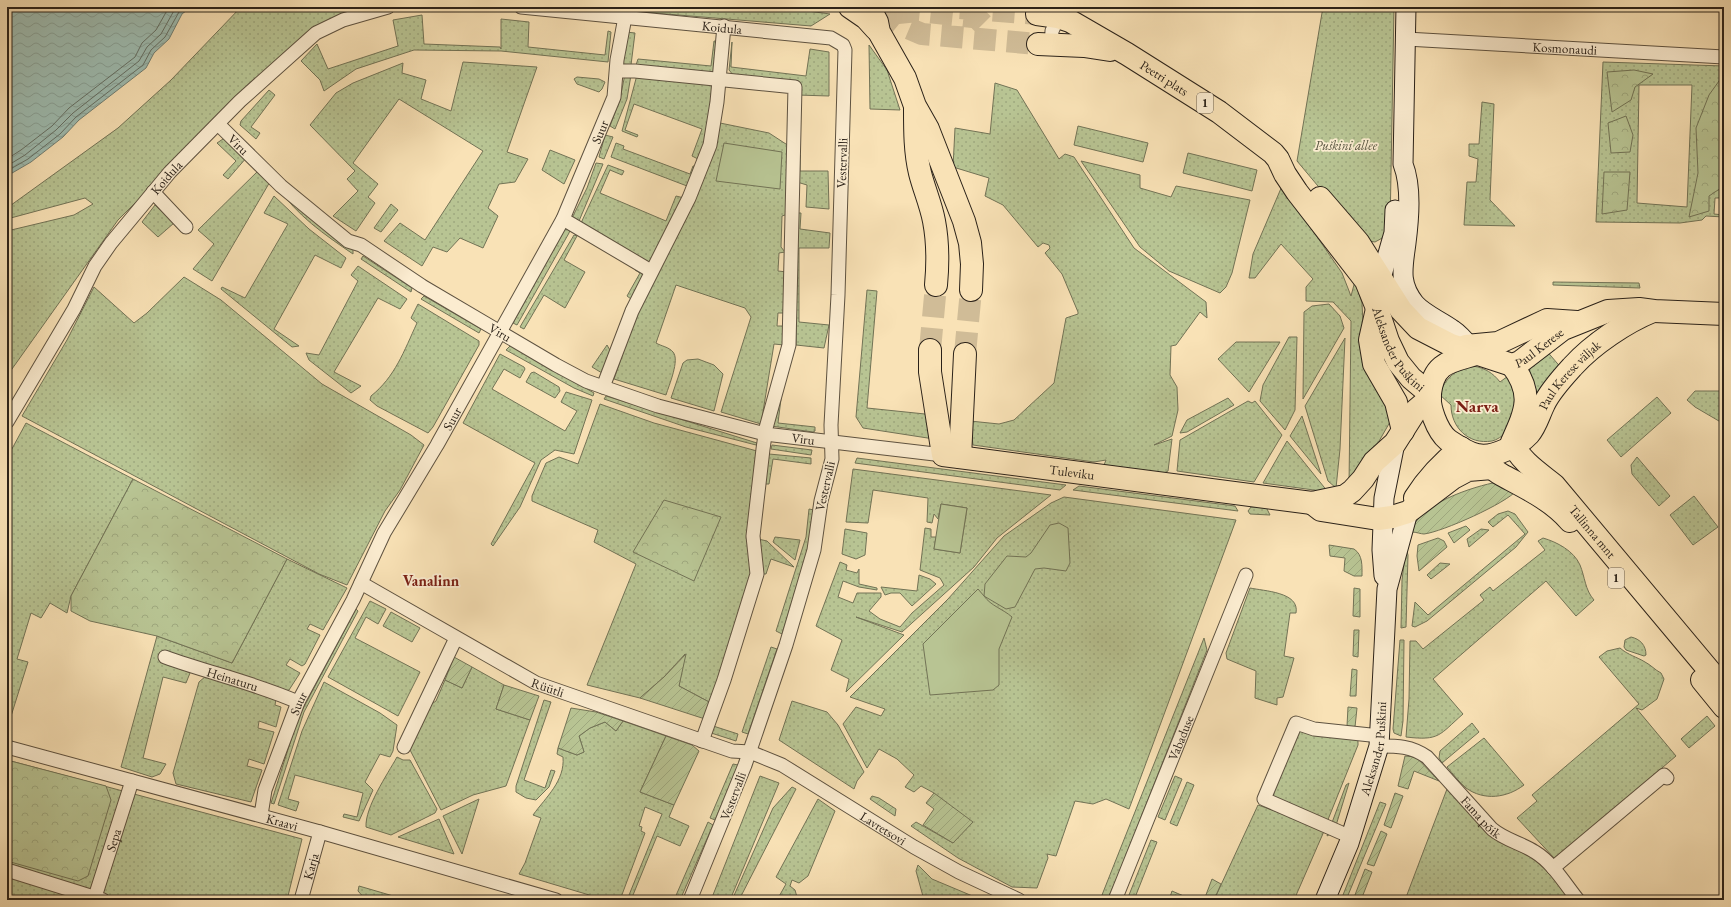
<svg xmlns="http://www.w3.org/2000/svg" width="1731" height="907" font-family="'EB Garamond',serif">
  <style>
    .grass { fill: url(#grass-dots); stroke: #727356; fill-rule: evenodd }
    .forest { fill: url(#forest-crowns); stroke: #727356 }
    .garden { fill: url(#garden-furrows); stroke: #727356 }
    .pitch { fill: #b8c493; stroke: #727356 }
    .water { fill: url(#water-waves); stroke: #707f75 }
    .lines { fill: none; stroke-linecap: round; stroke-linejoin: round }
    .shore { stroke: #647066; stroke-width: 1 }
    .highway-tunnel { stroke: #d0bc97; stroke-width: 22; stroke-dasharray: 22 11; stroke-linecap: butt }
    .street-casing { stroke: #5e5240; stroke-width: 15 }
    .secondary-casing { stroke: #2b2219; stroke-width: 21 }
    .highway-casing { stroke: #2b2219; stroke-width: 24 }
    .street { stroke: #fbecd0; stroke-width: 13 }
    .secondary { stroke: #fbecd0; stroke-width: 19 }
    .highway { stroke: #f9e2b6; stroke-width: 22 }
    .labels { text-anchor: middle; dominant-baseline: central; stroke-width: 3.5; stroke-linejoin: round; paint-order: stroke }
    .shield { fill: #fbecd0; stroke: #695f50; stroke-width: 1 }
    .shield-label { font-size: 12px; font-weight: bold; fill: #2b2219 }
    .street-label { font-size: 13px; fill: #2b2219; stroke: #fbecd0 }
    .park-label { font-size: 13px; font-style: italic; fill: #55533e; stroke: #fbecd0 }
    .quarter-label { font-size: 15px; font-weight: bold; fill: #7a1f14; stroke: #fbecd0 }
    .district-label { font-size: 17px; font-weight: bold; fill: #7a1f14; stroke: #fbecd0 }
  </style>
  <defs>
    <pattern id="grass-dots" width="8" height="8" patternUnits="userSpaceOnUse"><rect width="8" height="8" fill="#b8c493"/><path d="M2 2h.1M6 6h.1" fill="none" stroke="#9ea87e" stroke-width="1.8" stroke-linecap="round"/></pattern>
    <pattern id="forest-crowns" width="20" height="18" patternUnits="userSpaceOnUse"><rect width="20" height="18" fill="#b8c493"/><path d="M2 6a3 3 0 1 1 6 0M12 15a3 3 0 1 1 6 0" fill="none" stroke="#9ea87e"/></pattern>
    <pattern id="garden-furrows" width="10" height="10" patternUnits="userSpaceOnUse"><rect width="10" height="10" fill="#b8c493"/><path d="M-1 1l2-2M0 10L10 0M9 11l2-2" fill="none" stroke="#9ea87e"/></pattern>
    <pattern id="water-waves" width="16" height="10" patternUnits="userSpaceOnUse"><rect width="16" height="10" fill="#9ebdb2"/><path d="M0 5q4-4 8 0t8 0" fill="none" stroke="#88a298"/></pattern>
  </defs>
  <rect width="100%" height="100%" fill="#f9e2b6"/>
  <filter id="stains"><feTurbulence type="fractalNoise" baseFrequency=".005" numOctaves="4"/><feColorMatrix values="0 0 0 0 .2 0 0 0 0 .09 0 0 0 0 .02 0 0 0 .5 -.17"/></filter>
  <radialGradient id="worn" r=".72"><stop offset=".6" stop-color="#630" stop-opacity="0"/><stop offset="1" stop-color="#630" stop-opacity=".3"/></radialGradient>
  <path class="grass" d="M241,7H377L306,33L160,178L118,220L7,376V231L74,215L93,204L85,198L7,219V208L118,128L171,80Z
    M582,7H778L830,14L811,26Z
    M1323,7H1394L1390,228L1386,236L1375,242L1369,241L1359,235L1297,161Z
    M422,15L424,44L500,47L501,49V19L529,22L528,47L605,55L608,31L611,32L608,62L501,51L414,50L356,69L324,91L320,80L301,61L317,44L328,69L398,46L393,20Z
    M626,32L635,33L631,65L622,64Z
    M714,41L722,42L713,73L636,65L638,59L711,66Z
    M732,42L731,67L806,76L810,49L829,52V96L797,95L734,76L729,70Z
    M869,45L887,70L900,110L870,109Z
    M463,62L537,67L507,152L528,159L515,182L499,184L488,208L498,216L483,248L460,238L447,252L433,247L422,266L384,241L400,223L425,240L483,151L399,99L353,163L378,184L368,197L375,203L356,231L333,216L358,191L347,179L355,171L310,125L336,93L353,83L403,63L402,73L426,80L421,99L451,111Z
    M1603,62L1724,66V198H1715L1714,214L1724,215V217L1706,216L1702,220L1680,223L1596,222ZM1639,85H1692L1687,207L1637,203Z
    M625,74L631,75L627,99L615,129L610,126L620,99Z
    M637,75L716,83L706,138L698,159L692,156L702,129L634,104L625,130L638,135L637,137L622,131Z
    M577,77L599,79L605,82L602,89L599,92L577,84L574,79Z
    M995,83L1017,90L1059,159L1065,154L1074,157L1134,248L1206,302L1207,318L1200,312L1176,345L1171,346L1170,375L1177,387L1178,410L1172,436L1154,445L1172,439L1168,471L1164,473L1104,465L1106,460L1094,462L973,445L970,421L999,424L1014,420L1054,383L1066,318L1078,314V312L1062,274L1045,253L1050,248L1049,245L1043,243L1038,247L1003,205L985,196L989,178L953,167L955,128L990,134Z
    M269,90L275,95L251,127L260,133L256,139L240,125L241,121Z
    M1482,102L1494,104L1490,200L1515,226L1464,225L1467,182H1476L1478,159L1469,156V144H1479Z
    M720,123L769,133L789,146L788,214L782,216L781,247L785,252L779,253L778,271L787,272V313H778L777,326H786L784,345L774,344L761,424L721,412L751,317L745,308L676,285L656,343C661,346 669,347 673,352C680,360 669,385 666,395L614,379L634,321L700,180Z
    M1078,126L1148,143L1143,162L1074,145Z
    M605,135L613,137L604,159L599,157Z
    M226,137L247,157L228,179L223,175L236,161L217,143Z
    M616,143L624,146L623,149L690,174L693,166H696L687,186L611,157Z
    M550,150L575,160L564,184L542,170Z
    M1188,153L1257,170L1252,191L1183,173Z
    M800,155V171H828L829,209L806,207L807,185L797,182Z
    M1081,161L1140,175V188L1171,197L1176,186L1250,200L1232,273L1226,287L1220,293L1169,271L1140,247Z
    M596,163L603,164L579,221L572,218L587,188Z
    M608,165L624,171L622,175L610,170L600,193L666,221L676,196L684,198L651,265L581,223Z
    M260,169L271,180L212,281L193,269L214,244L198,230Z
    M1282,186L1342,273L1351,296L1355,281L1362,303L1364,343L1384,392L1390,422L1359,476L1349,485L1351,321L1333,302L1306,301V287L1313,279L1281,244L1255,278H1249L1253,254Z
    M278,187L319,226L353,249V254C325,235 296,215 278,187Z
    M274,196L309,229L346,258L341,268L315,255L274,329L299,346L292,347L221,289L222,287L245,298L288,224L264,213Z
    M391,204L398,210L381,232L374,228Z
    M155,205L174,223L158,237L142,222Z
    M797,213H801L800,229L830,233L829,248H799V322L829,325L824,348L796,345Z
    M566,227L570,230L569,233L517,325L513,323Z
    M574,235L577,236L564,260L585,272L565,308L544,295L524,329L520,327Z
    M363,256L412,288L411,292L361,259Z
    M358,266L407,299L400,309L378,298L334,372L361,386L351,393L309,360L306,353L319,355L358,281L351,275Z
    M637,267L645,274L631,299L627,296L640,273L635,270Z
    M184,277L221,300L322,384L411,435L424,445L400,490L385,511L347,585L319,574L22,416L67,340L94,287L134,323L147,313Z
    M1553,282L1639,283L1640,288L1553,285Z
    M867,290L877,291L867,408L925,414L934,439L863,428L856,417Z
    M424,296L481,329L479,333L421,299Z
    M418,304L479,341V345L433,427L428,433L377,406L370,400L371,396C395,377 404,351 417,323L411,318Z
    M1329,304L1340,316L1344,328L1303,399L1304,312L1312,306Z
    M1289,337H1297L1295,410L1285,430L1260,401L1263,385Z
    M1345,338L1340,449L1336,488L1328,481L1305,406Z
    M1236,342H1280L1249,392L1218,359Z
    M511,345L594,393L593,396L574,388L506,350Z
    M607,345L611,352L602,373L592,367Z
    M1545,349L1563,370L1533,413L1523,366Z
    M500,354L524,367L525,369L520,378L504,369L492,389L565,431L577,411L561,402L566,392L592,400L574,454L555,450L541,460L520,507L493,546L491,544L535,463L463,423Z
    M698,359L714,365L723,374L714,411L671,398L683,363L687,360Z
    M1473,366C1485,368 1493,373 1500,382L1512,373L1519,391L1506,433C1502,436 1497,440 1492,441C1468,445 1451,427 1451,405L1439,394C1446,378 1455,369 1473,366Z
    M534,372L559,387L560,391L555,398L526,382L531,373Z
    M1695,391H1724V424L1695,407L1687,400Z
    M606,396L757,443L756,445L686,427L604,399Z
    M1657,397L1671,413L1621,457L1607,440Z
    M777,398L781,399L778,423L815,427V431L813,432L771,426L775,421Z
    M1228,398L1234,405L1187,432L1180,433L1187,420Z
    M1248,401L1252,403L1255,401L1282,435L1254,482L1177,471L1180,440Z
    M600,404L654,423L757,451L754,572L711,703L679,686L685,654L664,677L640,698L587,685L636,564L594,542L598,530L532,501V496L546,463L559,457L578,464Z
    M1302,416L1321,474L1290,436Z
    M26,423L133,479L71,596L67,613L50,603L41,618L31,613L17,659L28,662L7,729V458Z
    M1287,441L1328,492L1263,483Z
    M772,445L812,450L811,455L771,449Z
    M769,454L811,458V464L773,459L769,484H763Z
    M1637,457L1670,496L1659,506L1632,474L1631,465Z
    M857,458L1066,485L1060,490L855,463Z
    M853,469L1051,495L997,538L974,567L902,632L856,617L904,635L846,692L849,679L831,670L842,640L816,626L840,562L847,565L846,570L857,573L859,569V584L877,588V590L859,587L843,581L838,597L853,603L857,593H881V597L869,611L880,619L900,627L912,613L944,585L940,578L920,570L925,528L931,529V537H936L934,549L960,553L967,508L941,504L938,519L934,514L932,523L927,522L928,498L873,490L868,523L846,522Z
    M1079,486L1235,506L1238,511L1073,490Z
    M1694,496L1718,527L1693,545L1670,515Z
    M1064,497L1236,520L1129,809L1106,799L1093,804L1075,801L1056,856L1047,854L1048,858L1037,888L1012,887L958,858L911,826L916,822L953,843L934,793L921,786L914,792L905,787L914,775L897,759L879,749L867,768L843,724L856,707L881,716L885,709L850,697L948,599L1004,536L1051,503Z
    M1251,507H1266L1270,515L1250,514L1248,511Z
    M809,509L814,510L809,546L782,634L776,631L806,537Z
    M1508,511L1515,514L1528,532L1516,547L1427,621L1415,627L1412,626L1415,602L1428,615L1525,534L1508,515L1493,527L1488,522L1498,514Z
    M845,529L867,533L865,555L856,559L842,554Z
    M1481,529L1489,530L1469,547L1467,539Z
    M775,537L800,540L795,560L773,542Z
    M1543,538C1557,542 1574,551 1580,565C1585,577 1585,590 1594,600L1576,616L1546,581L1433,679L1463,714C1439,735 1440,741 1406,737L1409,699L1410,641H1416L1423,649L1484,600L1480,595L1490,587L1493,591L1545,550L1538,541Z
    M758,539L767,541L794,567L771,559L766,574H760Z
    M1406,548L1408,555L1406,627L1401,628L1402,580Z
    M287,559L347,588L323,630L310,624L307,629L320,635L305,664L302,666L290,659L286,665L300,673L289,690L284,691L231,671L167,655L164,660L190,673L186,683L163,677L143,758L166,764L160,774L152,777L121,767L157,636L232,663Z
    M1440,563L1450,564L1431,579L1427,575Z
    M919,575L930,579L936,584L912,606L900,593H891L885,595L881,587L917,591Z
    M1250,588C1264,591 1300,592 1296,613H1290L1284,656L1294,658L1283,697L1277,698V705L1255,698L1256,671L1227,659L1226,653Z
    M370,601L386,609L378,624L366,617L355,638L420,672L398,716L328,677Z
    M356,609L358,611L304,712L274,804L271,803L298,718Z
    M391,612L420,628L412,642L383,626Z
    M1631,637C1640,639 1646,645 1646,655L1644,656L1626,650L1624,647L1625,640Z
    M1204,638L1207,650L1117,878L1107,900H1100Z
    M1400,640H1404L1403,721L1401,736L1394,733L1393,729Z
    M771,647L777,649L748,734L742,732Z
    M1620,648C1628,655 1637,657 1645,662C1651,665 1655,670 1661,673L1664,679L1657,699L1642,710L1636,708L1676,756L1555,859L1517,818L1537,801L1532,795L1639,704L1599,657L1607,651Z
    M472,667L504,685L496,709L530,720L506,786L473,795L441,810L409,748L430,705L436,701L445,680L462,688Z
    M206,676L276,699L275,705L281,707L276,727L259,721L258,728L274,732L264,764L249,759L247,766L262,770L251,802L176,784L173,773L199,682Z
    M324,682L380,713L397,725L393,751L390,757L380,754L365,782L373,790L359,821L343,817L344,814L357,817L363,793L295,775L288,799L299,802L296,811L278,805L302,731Z
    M544,700L551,702L524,780L545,788L551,770L555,771L549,787L536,800L526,798L516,792V786Z
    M792,701L827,712L838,725L864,772L857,781L854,789L779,740Z
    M1707,716L1715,726L1689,748L1681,739Z
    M623,721L666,736L640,792L674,805L669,817L689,826L680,846L657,836L631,900H627L662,814L645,807L639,826L642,827L641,831L645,833L620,900H606L519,874L525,863L541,818L533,815C546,797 565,781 563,757L557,754L558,748L577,755L584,752L579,736L590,728L605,722L616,731Z
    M1296,723L1358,733V745L1325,827L1264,799Z
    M1472,723L1479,732L1442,763L1439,758L1440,751Z
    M707,724L738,734L736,741L705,731Z
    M1484,738L1524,785C1507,798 1484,801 1466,788C1459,782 1453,774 1447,767Z
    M397,757L403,760H410L437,809L435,813L391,835L366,827C365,807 387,775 397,757Z
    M7,760L302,839L287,900H7Z
    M733,764L738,765L715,820L710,818Z
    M760,776L779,783L730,900H711Z
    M1175,776L1182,779L1165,820L1158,817Z
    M1187,782L1194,785L1177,826L1170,823Z
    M1349,783L1334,832L1327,836L1346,785Z
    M792,787L796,789L739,900H732L773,808Z
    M1447,789L1493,838L1541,862L1572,900H1405Z
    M479,799L462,854L443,816Z
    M818,799L835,811L808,876L799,883L792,880L790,886L795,890L797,897L796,900H777L786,884L776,877Z
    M1380,802L1386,804L1346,900H1341Z
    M1258,805L1325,829L1294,900H1214Z
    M439,819L454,854L398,837Z
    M708,822L713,825L680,900H674Z
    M1151,840L1157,842L1134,900H1127Z
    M918,865L932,879L982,900H924L916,871Z
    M359,886L407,900H392L379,896L374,900H366L358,891Z"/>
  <path class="forest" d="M1634,70L1653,74L1635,87L1631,100L1612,112L1607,72Z
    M1724,74V186L1709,196V211L1689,217L1698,173L1696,128L1709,95Z
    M1626,116L1633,135L1630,152L1611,153L1608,123Z
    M1604,172H1630L1627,210L1602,214Z
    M133,479L287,559L232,663L157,636L90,621L71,611V596Z
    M664,500L721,517L694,581L633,552Z
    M7,760L106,786L111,800L88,876L78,881L7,861Z"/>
  <path class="garden" d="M1498,482L1517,490C1507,503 1442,532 1424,534C1421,534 1416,532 1412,532C1415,505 1474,486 1498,482Z
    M1466,526L1470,530L1454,543L1448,533Z
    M1438,538L1444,541L1447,547L1419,571L1417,556L1418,545Z
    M1329,545L1354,549C1363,555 1362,566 1362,576H1354L1344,571L1345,558L1330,556Z
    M1354,588L1360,589V617L1353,616Z
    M1354,630H1359L1358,657L1353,656Z
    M686,654L679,686L711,703L705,719L640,698L664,677Z
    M454,657L472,667L462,688L445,680Z
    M1352,669L1357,670L1356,696H1350Z
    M504,685L539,696L530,720L496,709Z
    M1348,707L1357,708L1355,727L1347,726Z
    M571,708L596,712L623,721L616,731L605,722L590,728L579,736L584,752L577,755L558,748Z
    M666,736L692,745L699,751L674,805L640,792Z
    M1405,756L1416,757L1439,781L1414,771L1408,789L1398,786Z
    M934,793L973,822L953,843L923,825L934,809L926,803Z
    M1395,793L1403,796L1391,828L1384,825Z
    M872,796L879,798L896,809L895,816L870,799Z
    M1381,831L1387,834L1374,866L1367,864Z
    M1365,869L1372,872L1361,900H1353Z
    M1212,879L1221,884L1214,900H1204Z
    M1172,891L1193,900H1169Z"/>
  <path class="pitch" d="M724,143L782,152L780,189L716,181Z
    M941,504L967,508L960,553L934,549Z
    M1059,523L1068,528L1070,563L1066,571L1044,568L1035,569L1015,607L1006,609L984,596C991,606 1003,609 1012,617L999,649V685L993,690L930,695L923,644L978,589L984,596L985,584L1007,556L1026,557L1031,553L1050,525Z"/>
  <path class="water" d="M7,7H191L182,14L169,39L154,53L146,68L79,120L63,137L31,162L7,176Z"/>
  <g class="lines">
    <path class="shore" d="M7,159L21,150L52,126L69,108L135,57L142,43L156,30L169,7
      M7,166L25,155L56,130L73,113L139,61L147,47L161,34L176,7
      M7,171L28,159L60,134L76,117L143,65L151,50L165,37L179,12L185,7"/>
    <path class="highway-tunnel" d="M884,8L892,17L903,26L922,34L1038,44
      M960,8L1037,14
      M898,13L918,11L973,17L977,18L989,30
      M930,350L936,285
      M965,354L971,290"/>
    <g class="street-casing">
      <g id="street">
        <path id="s1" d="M521,7L831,38L843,45L845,50L838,295L831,425L832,459L821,501L814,550L786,645L745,765L690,900"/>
        <path id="s2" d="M1406,39L1724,57"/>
        <path d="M1051,45L1052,31L1060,13"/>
        <path d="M617,71H635L795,87L789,345L766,428L763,449L753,536L757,574L724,680L702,741"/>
        <path id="s3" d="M218,124L281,186L348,241L361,245L422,286L556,365L586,381L603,387L658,406L765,434L943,455"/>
        <path d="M153,192L186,227"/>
        <path d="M563,219L651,271"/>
        <path d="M603,387L632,311L689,198L710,145L717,102L724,26"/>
        <path id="s4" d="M7,422L74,309L95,266L111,243L170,172L240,101L316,33L343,20L388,7"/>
        <path id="s5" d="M361,583L536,683L732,751L750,752L782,765L914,847L959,872L1019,900"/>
        <path id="s6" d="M165,657C209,673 255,683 298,702"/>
        <path id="s7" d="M1379,746C1398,746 1411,746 1427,757L1492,829C1505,840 1521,843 1535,852C1553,863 1565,884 1578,900"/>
        <path id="s8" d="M7,747L320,832L556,900"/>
        <path d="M404,747L456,638"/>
        <path id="s9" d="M261,815L265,790L298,702L353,600L384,533L437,445L563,219L614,97L617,60L625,17"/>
        <path d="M1351,837L1264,799L1296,723L1314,729L1380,736"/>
        <path d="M1553,868L1664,775L1667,778"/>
        <path d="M7,870L103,900"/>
        <path id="s10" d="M94,900L132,781"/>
        <path id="s11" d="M301,900L320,832"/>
        <path id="s12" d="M1115,900L1246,575"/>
      </g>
    </g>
    <g class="secondary-casing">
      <g id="secondary">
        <path d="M1406,7L1403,164C1412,187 1409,219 1406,243C1403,267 1398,283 1415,304C1425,315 1441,321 1453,330C1462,336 1469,346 1476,354"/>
        <path d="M1379,290L1381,278L1394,233L1395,210"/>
        <path d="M1384,576L1382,550L1384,498L1395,443"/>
        <path id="s13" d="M1325,900L1349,843L1379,746L1387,589L1408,512"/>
      </g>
    </g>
    <g class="highway-casing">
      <g id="highway">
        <path d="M850,7L866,18L876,29"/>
        <path d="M869,7L877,22L879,32L905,78L915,106L928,129L964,221L970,243L972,264L971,290"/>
        <path id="s14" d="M1037,14L1058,17L1070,21L1127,54L1219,112L1273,153L1278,159L1285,174L1297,192L1366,281L1377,308L1388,341L1398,362L1411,378L1430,394"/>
        <path d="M1038,44L1084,46L1110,50"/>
        <path d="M915,109C915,130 915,153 920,173C924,189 931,205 934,221C938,242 938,264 936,285"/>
        <path id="s15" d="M1320,198L1358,242L1401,310L1418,328L1451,345L1512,365L1520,362L1563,329L1608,311L1639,309L1654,311L1724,314"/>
        <path d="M1377,309L1370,340L1374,364L1396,402L1403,431"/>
        <path d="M1466,346L1498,343L1547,320L1577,322"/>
        <path id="s16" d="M930,350V372L943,455L1312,503L1345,496L1352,491L1363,479L1374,462L1395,443L1416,410L1430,398"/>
        <path id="s17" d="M1476,354C1450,362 1434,362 1430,393C1428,406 1437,431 1448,440C1457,446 1467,453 1477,455C1493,459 1519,445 1529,434C1536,426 1539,414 1544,404C1550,391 1563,377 1573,366C1593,344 1626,322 1653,311"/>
        <path id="s18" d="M1512,365C1534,394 1526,411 1512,442C1519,460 1539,473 1554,485L1724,688"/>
        <path d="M1478,456C1485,462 1493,470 1502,475C1526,488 1552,500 1570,521"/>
        <path d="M960,457L965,354"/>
        <path d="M1415,498C1427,479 1443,462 1461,448"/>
        <path d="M1312,503L1321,510L1378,519L1392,517L1408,512L1453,478L1468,470L1492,468"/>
        <path d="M1702,680L1724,707"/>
      </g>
    </g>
    <use href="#street" class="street"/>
    <use href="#secondary" class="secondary"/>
    <use href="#highway" class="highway"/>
  </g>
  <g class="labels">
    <g class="shield">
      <rect x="1197" y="93" width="16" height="20" rx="3"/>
      <rect x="1608" y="568" width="16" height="20" rx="3"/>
    </g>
    <g class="shield-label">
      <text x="1205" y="103">1</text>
      <text x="1616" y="578">1</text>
    </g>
    <g class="street-label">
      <text stroke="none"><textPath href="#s1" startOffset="202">Koidula</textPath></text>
      <text stroke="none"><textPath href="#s2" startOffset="159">Kosmonaudi</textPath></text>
      <text stroke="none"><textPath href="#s14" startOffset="144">Peetri plats</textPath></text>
      <text stroke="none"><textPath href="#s9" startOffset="765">Suur</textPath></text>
      <text stroke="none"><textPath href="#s3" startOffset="29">Viru</textPath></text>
      <text transform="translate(842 163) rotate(-88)">Vestervalli</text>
      <text stroke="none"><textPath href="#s4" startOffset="293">Koidula</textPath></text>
      <text stroke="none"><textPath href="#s3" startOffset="353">Viru</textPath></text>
      <text stroke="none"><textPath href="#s14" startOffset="511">Aleksander Puškini</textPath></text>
      <text stroke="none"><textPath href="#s15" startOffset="297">Paul Kerese</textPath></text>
      <text stroke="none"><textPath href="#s17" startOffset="281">Paul Kerese väljak</textPath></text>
      <text stroke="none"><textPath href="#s9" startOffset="442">Suur</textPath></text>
      <text stroke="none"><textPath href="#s3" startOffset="677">Viru</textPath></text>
      <text stroke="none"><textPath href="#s16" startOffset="236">Tuleviku</textPath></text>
      <text transform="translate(825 486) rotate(-77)">Vestervalli</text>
      <text stroke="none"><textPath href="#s18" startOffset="204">Tallinna mnt</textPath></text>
      <text stroke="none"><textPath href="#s6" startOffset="71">Heinaturu</textPath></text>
      <text stroke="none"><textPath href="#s5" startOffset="214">Rüütli</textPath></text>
      <text stroke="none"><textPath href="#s9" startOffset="118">Suur</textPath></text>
      <text stroke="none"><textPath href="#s12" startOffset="175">Vabaduse</textPath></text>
      <text stroke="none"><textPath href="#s13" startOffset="160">Aleksander Puškini</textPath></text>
      <text transform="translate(733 796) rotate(-69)">Vestervalli</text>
      <text stroke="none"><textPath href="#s7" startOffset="131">Fama põik</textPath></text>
      <text stroke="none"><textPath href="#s8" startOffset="285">Kraavi</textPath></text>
      <text stroke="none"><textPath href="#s5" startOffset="581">Lavretsovi</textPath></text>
      <text stroke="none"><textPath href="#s10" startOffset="63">Sepa</textPath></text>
      <text stroke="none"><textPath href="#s11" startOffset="35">Karja</textPath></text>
    </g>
    <g class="park-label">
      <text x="1346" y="145">Puškini allee</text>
    </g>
    <g class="quarter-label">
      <text x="431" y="580">Vanalinn</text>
    </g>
    <g class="district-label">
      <text x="1477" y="406">Narva</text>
    </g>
  </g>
  <rect width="1731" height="907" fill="none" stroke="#f9e2b6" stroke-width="24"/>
  <rect x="8" y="8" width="1715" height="891" fill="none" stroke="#2b2219" stroke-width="2"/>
  <rect x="12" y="12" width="1707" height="883" fill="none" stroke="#2b2219"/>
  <rect width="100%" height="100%" filter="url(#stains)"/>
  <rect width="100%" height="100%" fill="url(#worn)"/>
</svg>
